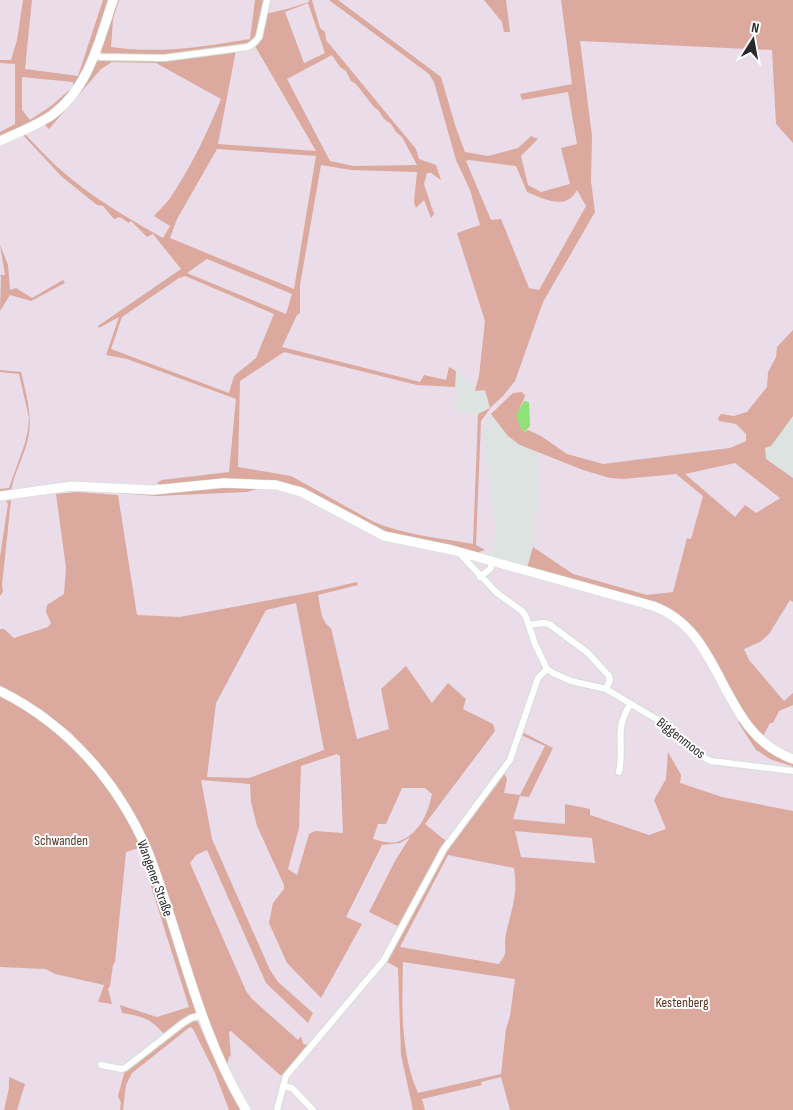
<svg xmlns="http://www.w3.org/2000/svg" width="793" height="1110" font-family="'Sofia Sans Condensed',sans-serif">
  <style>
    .industrial { fill: #dce3e1 }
    .green { fill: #dba99e; fill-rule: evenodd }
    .water { fill: #91e17a }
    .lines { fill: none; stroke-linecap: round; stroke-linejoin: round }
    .street-casing { stroke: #d2e0d6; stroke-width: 8 }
    .secondary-casing { stroke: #d2e0d6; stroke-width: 10 }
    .street { stroke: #fff; stroke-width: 6 }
    .secondary { stroke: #fff; stroke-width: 9 }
    .labels { text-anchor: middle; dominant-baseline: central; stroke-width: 4; stroke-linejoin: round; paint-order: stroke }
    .street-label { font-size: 14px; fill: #292929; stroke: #fff }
    .park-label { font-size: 14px; fill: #5d3421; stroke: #fff }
  </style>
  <rect width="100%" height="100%" fill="#eadce8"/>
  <path class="industrial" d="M456,371L469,380L475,391L485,390L490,408L478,414L454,412Z
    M491,414L508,436L520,445L540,454L535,538L527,568L489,559L496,533L483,437L485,424Z
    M793,416V478L766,459L765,448L771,445Z"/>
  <path class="green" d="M23,0H32L25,69L78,76L103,0H111C99,35 89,73 63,101C47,118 21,128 0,139V132L15,124V64L0,63V60H11L17,40ZM22,77L73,82V87L51,106L30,120L22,110Z
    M116,0H119L113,19L111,47C159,54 203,47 250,39L255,0H266L258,34L249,43L166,55L102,53L99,50Z
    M309,0H312L320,28L325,32L326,40L416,149L419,159L436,165L441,180L431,173H427L424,184L434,214L431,218L424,200L416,208L414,202L417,172L351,170L321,165L300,285V313L297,315L282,347L420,382L424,375L446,380L449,367L456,371L455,387L417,385L284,352L240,381L238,467L291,476L374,522C405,535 439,538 473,544L478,414L490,408L485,390L475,391L479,376L485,321L457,233L480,225L470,190L456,160L434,82L429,74L329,0H338L441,77L456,128L465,152L488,156L518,148L531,136L538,139L521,156L528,185L541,192L570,184L561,148L577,144L568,92L522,100L520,94L572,84L561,0H793V143L776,124L772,50L580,41L592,136L591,181L595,212L543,302L515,381L503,396L492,406L481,421L476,545L485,550L476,553L391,535L297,487L162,486L157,483L162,480L229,472L236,399L127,359L106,355L119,317L99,328L98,326L181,269L153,234L147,237L131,221L129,223L120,217L114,219L103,206L97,205L61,176L23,135L25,134C39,149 53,164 69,177C98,201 131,220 163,238L170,226L154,216C161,208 169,201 174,192C193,163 208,131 221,99L156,63L112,62L101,69L49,129L44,124L73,101L84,87L96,62L100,60H162L189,58L236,50L218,144L316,151L255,46L261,40L265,14L287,9L309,2ZM308,3L325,53L304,63L285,12ZM332,55L340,67L346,71L351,81L356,84L373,106L379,111L384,119L391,124L396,132L402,137L417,165L354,166L330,161L287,79ZM217,149L316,156L294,289L170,238L177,219ZM469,160L516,166L527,192C544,199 566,211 577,190L586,206L539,290L529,288L501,219L491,220L466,161ZM207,259L292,294L286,314L187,273ZM185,276L274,314L256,358L234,376L229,393L111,349L122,317L179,278Z
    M484,0H506L510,32H504L502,22Z
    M0,245L8,265L10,290L16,288L32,298L63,280L65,283L31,301L10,295L0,311L1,277L0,275H5Z
    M793,330V416L771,446L765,448L766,459L793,478V602L790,600L769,634L760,642L744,649L749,660L784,701L793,693V705L779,711L773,723H770L762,738L750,724L696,632C672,604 637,598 602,589C577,582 552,575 527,568L533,547L573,574L647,595L673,592L687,538L691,539L703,496L676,474L623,479L610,478L583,470L520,445L508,436L491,414L513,393L522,392L525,395C524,400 522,403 520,407C518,415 520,422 521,429L525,432L528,430L541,436L567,454L603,464L730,448L746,441V434L736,424L719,421L718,418L721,414L734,416L747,412L767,387L768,372L776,357L777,347ZM735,463L780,498L779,499L756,513L745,505L735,517L685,474Z
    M0,370L21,372C26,394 33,416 28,439C24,456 14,473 11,491L0,493V489L9,488L25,443L28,430L29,418L19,374L0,372Z
    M207,487H265L247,492L156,496L106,492Z
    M77,492L118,495L137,615L180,617L318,591L357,582L358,585L318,595C321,607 320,621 331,628L357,739L389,729L381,689L406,666L432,703L448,683L466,699L463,709L493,724L495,731L425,824L447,842L400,927L369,912L395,861L410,837L400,843L382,845L346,917L362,924L321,998L287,963L269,923L273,903L284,889V885L257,826L251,802L250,784L201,780L212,839L270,970L278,982L313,1013L308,1023L266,983L207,850L196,855L190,863L246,991L252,999L298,1040L301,1036L303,1044L308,1045L311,1044L284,1076L280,1075L231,1031L229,1032L231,1057L229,1056L227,1067L209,1025L159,873L111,779L97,761L71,733L42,710L0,687V629H4L14,638L48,627L51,623L46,612L47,605L64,594L66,568L56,494ZM296,603L324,750L249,778L207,777L216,703L266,610ZM337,754L340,756L343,833L315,831L309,834L297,875L288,869L299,828L301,766ZM402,788H425L432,794C428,814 419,835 397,842C389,844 381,841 373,839L378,824H386Z
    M11,500L2,585L3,592L0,596V557L8,504L6,501Z
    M0,695L34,714L74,747L116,797L142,847L152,873L197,1011L166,1036C150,1018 145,1017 122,1013L120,1005L157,1017L189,1007L139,848L126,852L115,962L113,965L110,986L108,989L112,1004L98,1002L104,985L55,974L46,969L0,967Z
    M742,721L793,761V768L792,766L772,760L756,750L738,722Z
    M522,732L553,748L529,797L520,796L513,819L565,824V804L590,809V815L649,835L666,829L654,800L666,779L668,752L681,775L680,783L722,797L793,811V1110H510L501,1077L481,1082L482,1085L422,1099L425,1110H413L401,1055L398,968L387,962L356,999L355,998L388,956L439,861L503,772L507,779L504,793L520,795L545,746L521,735ZM515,831L592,838L595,863L521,857ZM448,855L514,868C518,896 512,907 506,934C504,941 506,948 505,954C504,957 501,961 499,964L400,947ZM403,962L515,979L510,1016L506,1029L501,1074L418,1093C400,1052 402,1006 403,962Z
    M194,1020L198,1022L207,1043L242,1110H229L215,1073L193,1029L190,1027L132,1073L126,1085L123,1110H120L121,1103L118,1096L125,1070L188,1022Z
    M9,1077L25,1084L17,1110H4L9,1088Z"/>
  <path class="water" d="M524,401L529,402L530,426L525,432L521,429L516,415Z"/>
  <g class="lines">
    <g class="street-casing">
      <path id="street" d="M94,55L100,57L164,58L248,47L255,42L259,37L267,0
        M461,552L462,556L497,593L522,611L526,617L535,644L547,669L553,673L571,681L606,689L668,726L698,755L711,761L793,771
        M480,577L490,569L493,561
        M529,625L543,623L549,624L588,653L609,676L610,680L606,689
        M619,772C625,745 613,728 631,704
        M101,1065L122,1069L125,1068L183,1023L191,1018L202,1015
        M283,1086L292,1088L313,1110
        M277,1110L286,1076L384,960L444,849L510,760L538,678L547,669"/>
    </g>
    <g class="secondary-casing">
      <path id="secondary" d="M0,141C17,133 36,126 52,115C89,88 99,41 113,0
        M0,496L72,486L154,490L224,483L276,485L301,492L384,536L452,550L653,606C726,632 718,733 793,759
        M0,691C68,725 118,782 148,852C159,880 168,910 177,938C195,997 214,1057 246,1110"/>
    </g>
    <use href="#street" class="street"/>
    <use href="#secondary" class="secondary"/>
  </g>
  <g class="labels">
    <g class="street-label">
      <text transform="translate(681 738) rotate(38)">Biggenmoos</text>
      <text transform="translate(155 878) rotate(70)">Wangener Straße</text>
    </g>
    <g class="park-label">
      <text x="61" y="840">Schwanden</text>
      <text x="682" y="1002">Kestenberg</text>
    </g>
  </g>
  <g transform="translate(753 40) rotate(11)" stroke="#ffffff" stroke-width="4" paint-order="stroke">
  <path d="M0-4L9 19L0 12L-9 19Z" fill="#292929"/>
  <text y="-8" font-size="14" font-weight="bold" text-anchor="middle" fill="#292929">N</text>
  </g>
</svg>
